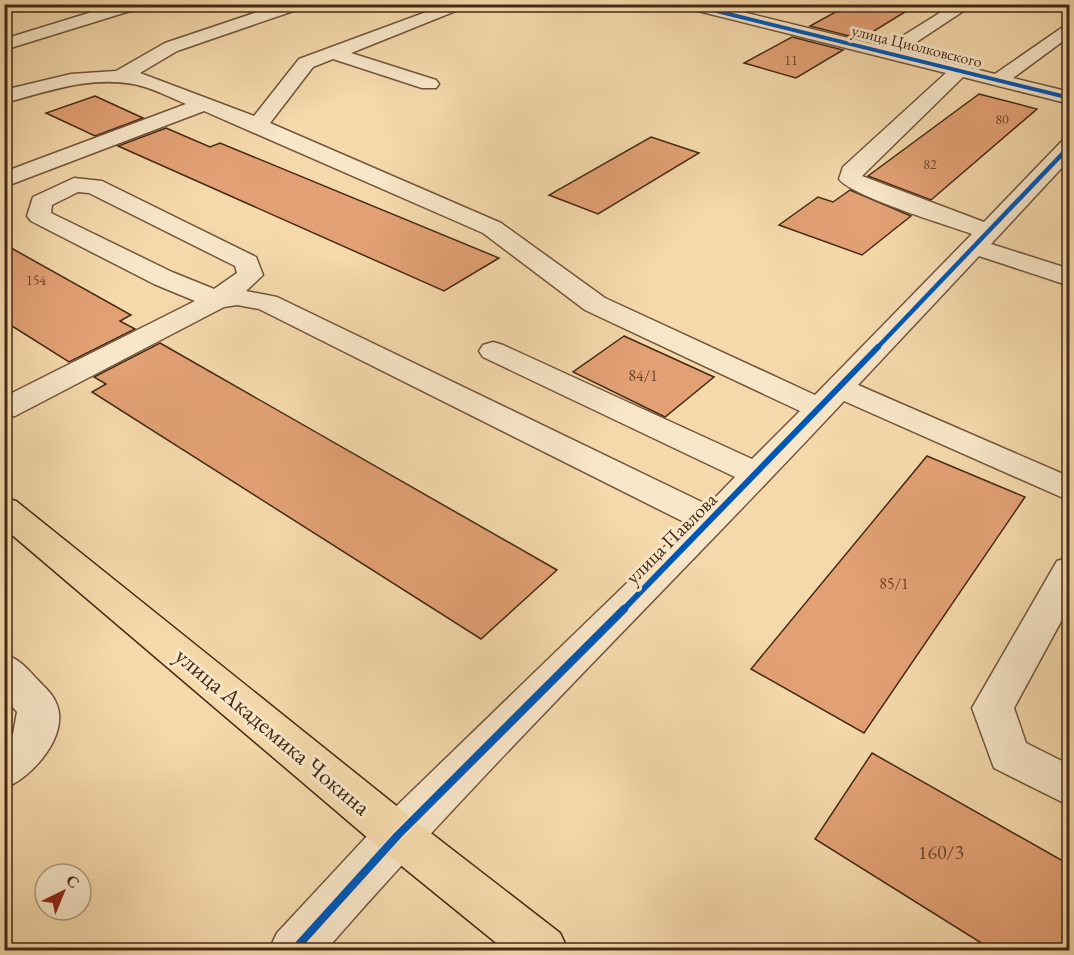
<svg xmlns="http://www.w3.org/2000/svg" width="1074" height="955" font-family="'EB Garamond',serif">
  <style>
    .building { fill: #e2a174; stroke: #452914; stroke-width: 1.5 }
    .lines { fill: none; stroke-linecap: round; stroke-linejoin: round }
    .minor-casing { stroke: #71553a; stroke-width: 3 }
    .major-casing { stroke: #452914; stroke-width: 3 }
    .minor { fill: #f8e6c8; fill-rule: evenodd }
    .major { fill: #f5d9ab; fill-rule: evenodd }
    .cycleway-far3-casing { stroke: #f8e6c8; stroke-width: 6 }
    .cycleway-far2-casing { stroke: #f8e6c8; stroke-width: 8 }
    .cycleway-far1-casing { stroke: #f8e6c8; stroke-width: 10 }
    .cycleway-casing { stroke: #f8e6c8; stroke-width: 11 }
    .cycleway-far3 { stroke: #0057b8; stroke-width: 4 }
    .cycleway-far2 { stroke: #0057b8; stroke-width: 4.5 }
    .cycleway-far1 { stroke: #0057b8; stroke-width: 6 }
    .cycleway { stroke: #0057b8; stroke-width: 8 }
    .labels { text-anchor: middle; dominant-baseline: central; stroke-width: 6; stroke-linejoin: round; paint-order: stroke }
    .far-number-label { font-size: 14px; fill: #6c472c }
    .far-street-label { font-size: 16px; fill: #452914; stroke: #f8e6c8 }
    .number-label { font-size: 16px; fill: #6c472c }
    .street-label { font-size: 20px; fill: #452914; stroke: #f8e6c8 }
    .near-number-label { font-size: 20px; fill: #6c472c }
    .near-street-label { font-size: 24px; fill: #452914; stroke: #f8e6c8 }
  </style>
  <rect width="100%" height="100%" fill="#f5d9ab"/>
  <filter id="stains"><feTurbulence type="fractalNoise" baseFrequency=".00333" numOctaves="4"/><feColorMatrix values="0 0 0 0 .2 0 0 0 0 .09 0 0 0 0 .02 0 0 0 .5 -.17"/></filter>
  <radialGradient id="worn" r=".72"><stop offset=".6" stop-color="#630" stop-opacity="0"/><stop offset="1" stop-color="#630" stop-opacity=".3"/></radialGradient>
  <path class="building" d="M850,4H918L861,39L810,26Z
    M792,37L843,50L796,78L744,63Z
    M979,94L1037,109L931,200L868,176Z
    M95,96L143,118L95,136L46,113Z
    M166,128L210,147L220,143L499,258L444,291L118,146Z
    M651,137L699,153L598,214L549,195Z
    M850,190L911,216L862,255L779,225L818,197L833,202Z
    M4,244L131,315L120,321L135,329L69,362L4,321Z
    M624,336L714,377L665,417L573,372Z
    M160,343L557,570L481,639L92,392L106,384L94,377Z
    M927,456L1025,497L864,733L751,669Z
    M872,753L1070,865V951H994L815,839Z"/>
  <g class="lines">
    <g class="minor-casing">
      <path id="minor" d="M118,4H145L143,7L4,50V39Z
        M281,4H307L305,7L177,51L140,73L254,116L299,59L448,4H473L351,53L436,80L439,84L436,88H422L333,59L313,67L270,123L501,223L605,298L815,395L972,234C947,225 851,196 839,179L843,167L946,73L682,7L680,4H710L885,47L954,4H974L903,51L995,74L1070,22V36L1013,78L1070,92V104L963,77L862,176L984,222L1062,141L1070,140V159L991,244L1070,269V286L979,256L858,385L1070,477V501L844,401C672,585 491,761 326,950H269L277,933L382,820L688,524L259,309L237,305L224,307L15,416L4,418V397L195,301L154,284L31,221L27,216L33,197L74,178L102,181L256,257L263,275L246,291L277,297L708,505L735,477L483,357L479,351L483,345L493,342L503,345L752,459L800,411L585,310L483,233L204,111L4,187V172L186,104C169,97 151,87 133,84C88,76 47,92 4,103V90L71,74L116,71L165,43ZM78,192L89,193L235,266L237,273L214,289L172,272L51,213L52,205Z
        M1070,557V605L1014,708L1026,743L1070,765V806L994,768L972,708L1057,561Z
        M4,654C18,659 24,665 34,676C42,685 53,693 57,705C69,736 31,779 4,788V744L13,734L17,712L4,697Z"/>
    </g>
    <g class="major-casing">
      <path id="major" d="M4,498L16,501L414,820L560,933L568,950H505L382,850L4,528Z"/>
    </g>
    <use href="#minor" class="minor"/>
    <use href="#major" class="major"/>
    <g class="cycleway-far3-casing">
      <path id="cycleway-far3" d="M688,4L1070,98
        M1065,151L1070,146"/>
    </g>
    <g class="cycleway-far2-casing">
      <path id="cycleway-far2" d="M876,349L1067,149"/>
    </g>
    <g class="cycleway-far1-casing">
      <path id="cycleway-far1" d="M623,610L878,347"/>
    </g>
    <g class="cycleway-casing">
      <path id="cycleway" d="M294,950L398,835L624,609"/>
    </g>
    <use href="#cycleway-far3" class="cycleway-far3"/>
    <use href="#cycleway-far2" class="cycleway-far2"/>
    <use href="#cycleway-far1" class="cycleway-far1"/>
    <use href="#cycleway" class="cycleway"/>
  </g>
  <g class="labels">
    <g class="far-number-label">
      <text x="791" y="60">11</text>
      <text x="1002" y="119">80</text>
      <text x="930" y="164">82</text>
      <text x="36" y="280">154</text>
    </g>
    <g class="far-street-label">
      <text transform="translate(917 46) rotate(14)">улица Циолковского</text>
    </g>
    <g class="number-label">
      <text x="643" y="375">84/1</text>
      <text x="894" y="583">85/1</text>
    </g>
    <g class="street-label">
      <text transform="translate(671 538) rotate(-45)">улица Павлова</text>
    </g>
    <g class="near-number-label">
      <text x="941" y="852">160/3</text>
    </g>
    <g class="near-street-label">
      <text transform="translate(273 731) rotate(40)">улица Академика Чокина</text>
    </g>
  </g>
  <rect width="1074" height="955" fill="none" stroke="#f5d9ab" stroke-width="24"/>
  <rect x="6" y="6" width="1062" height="943" fill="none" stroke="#452914" stroke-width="3"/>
  <rect x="12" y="12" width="1050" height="931" fill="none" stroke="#452914" stroke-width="1.5"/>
  <g transform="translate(63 892) rotate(43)"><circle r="28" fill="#f8e6c8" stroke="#b09a80" stroke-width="1.5"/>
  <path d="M0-4.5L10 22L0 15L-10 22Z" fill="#8f2418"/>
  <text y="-9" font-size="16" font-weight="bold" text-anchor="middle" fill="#452914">С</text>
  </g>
  <rect width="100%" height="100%" filter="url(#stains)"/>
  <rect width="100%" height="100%" fill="url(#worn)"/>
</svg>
